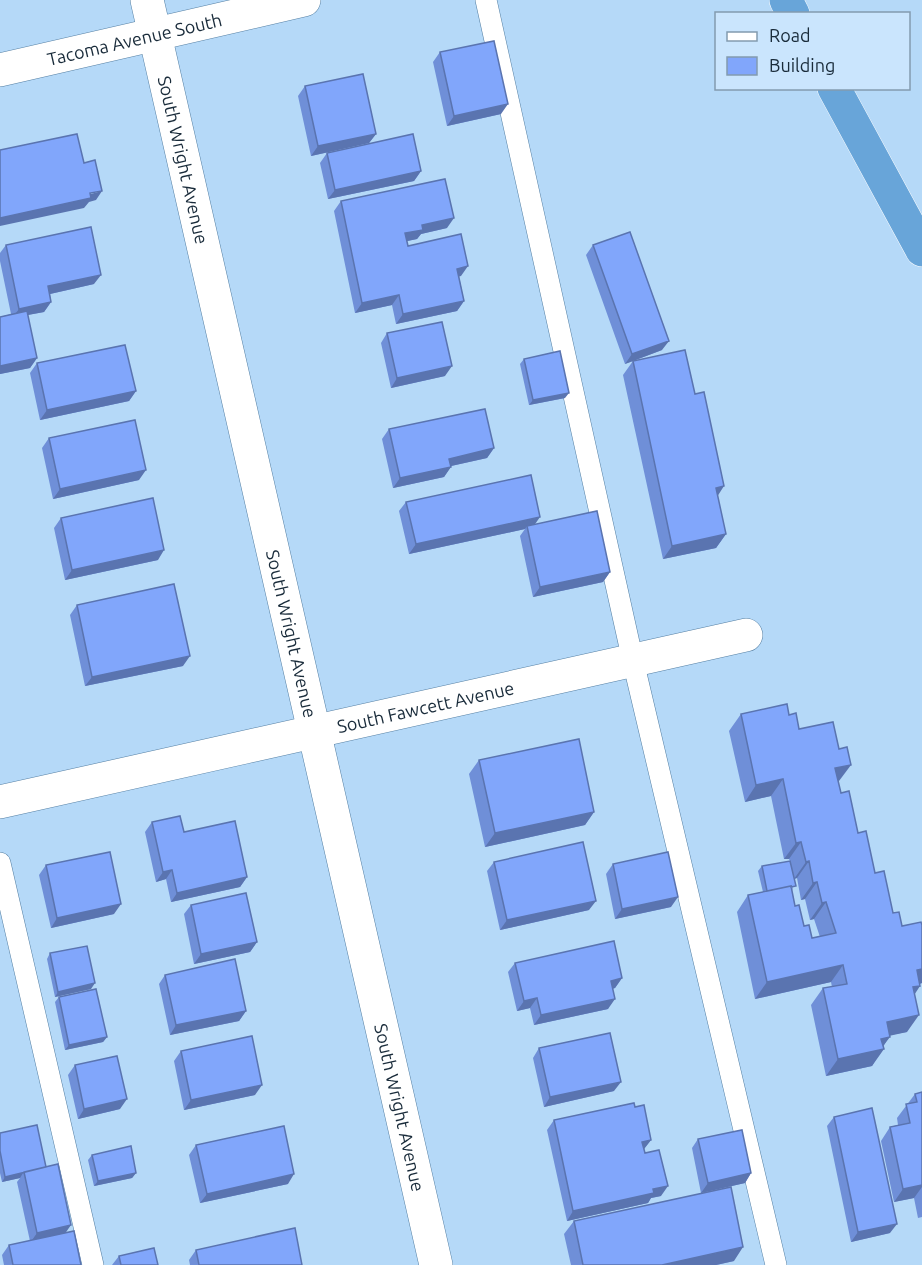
<svg xmlns="http://www.w3.org/2000/svg" width="922" height="1265" font-family="Ubuntu,sans-serif">
  <style>
    .lines { fill: none; stroke-linecap: round; stroke-linejoin: round }
    .service-casing { stroke: #547fa3; stroke-width: 22 }
    .minor-casing { stroke: #547fa3; stroke-width: 34 }
    .motorway-casing { stroke: #fff; stroke-width: 34 }
    .service { stroke: #fff; stroke-width: 21 }
    .minor { stroke: #fff; stroke-width: 33 }
    .motorway { stroke: #68a5d9; stroke-width: 33 }
    .wall { fill: #6f8fd8; fill-rule: evenodd }
    .shaded-wall { fill: #5a74b0 }
    .building { fill: #81a6fb; stroke: #5a74b0; stroke-width: 1.5 }
    .labels { text-anchor: middle; dominant-baseline: central; stroke-width: 6; stroke-linejoin: round; paint-order: stroke }
    .street-label { font-size: 18px; fill: #192b3a; stroke: #cae5fd }
  </style>
  <rect width="100%" height="100%" fill="#b5d9f8"/>
  <g class="lines">
    <g class="service-casing">
      <path id="service" d="M486,0L633,661L776,1265
        M0,863L93,1265"/>
    </g>
    <g class="minor-casing">
      <g id="minor">
        <path id="s1" d="M147,0L436,1265"/>
        <path id="s2" d="M0,70L304,0"/>
        <path id="s3" d="M0,802L746,635"/>
      </g>
    </g>
    <g class="motorway-casing">
      <path id="motorway" d="M786,0L793,14
        M834,88L922,250"/>
    </g>
    <use href="#service" class="service"/>
    <use href="#minor" class="minor"/>
    <use href="#motorway" class="motorway"/>
  </g>
  <path class="wall" d="M440,52L501,114L447,126L433,62Z
    M305,86L376,134L369,143L311,156L298,96Z
    M327,153L421,171L414,181L328,199L320,163Z
    M341,201L447,228L421,234L417,239L407,241L408,246L461,276H459L464,301L457,311L396,324L392,305L355,313L334,211Z
    M6,245L94,284L50,294L51,302L44,312L27,315L37,358L30,368L0,374V317L11,314L0,261V253Z
    M593,245L662,350L633,361L717,496L726,534L716,548L663,559L623,375L633,361L625,364L586,255Z
    M387,333L445,376L391,388L381,343Z
    M524,359L565,398L529,405L520,364Z
    M37,363L136,391L129,401L40,420L30,373Z
    M389,429L494,448L487,458L451,466L444,477L393,488L382,439Z
    M49,438L139,480L53,499L42,448Z
    M406,502L535,524L610,572L603,582L533,597L520,536L525,529L409,554L399,511Z
    M61,518L158,560L65,580L54,528Z
    M77,605L183,666L85,686L70,615Z
    M741,714L789,715L839,781L838,782L841,793L893,913L902,926L922,925V983L920,984L914,994L907,1032L890,1035L872,1066L826,1076L811,1005L823,988L832,987L831,982L755,999L737,912L748,895L763,892L758,871L762,866L790,861L789,859H784L771,796L745,802L729,731ZM797,878L801,900L805,899L810,920L814,919L820,937L812,938L804,926L795,906L792,891L794,879Z
    M479,760L594,812L585,825L485,847L469,774Z
    M152,822L184,832L247,877L240,887L171,902L166,879L156,882L145,832Z
    M494,862L589,910L500,930L487,871Z
    M613,864L671,907L615,919L606,874Z
    M46,865L114,914L51,928L39,875Z
    M191,905L257,942L250,952L194,964L184,914Z
    M50,953L91,989L55,997L47,959Z
    M515,963L622,978L615,988L612,989L608,1009L534,1025L530,1008L517,1011L508,972Z
    M165,975L246,1011L239,1021L170,1035L159,984Z
    M59,997L107,1037L103,1042L65,1050L55,1002Z
    M539,1048L614,1091L544,1107L533,1058Z
    M181,1051L255,1095L184,1110L174,1061Z
    M75,1065L120,1109L78,1119L68,1075Z
    M922,1092V1217L918,1218L914,1198L894,1202L881,1141L890,1127L898,1125L897,1118L915,1094Z
    M635,1107L651,1140L644,1149L661,1196L651,1198L648,1203L567,1221L547,1130L554,1120Z
    M834,1117L890,1233L851,1242L827,1126Z
    M0,1133L46,1167L65,1233L81,1265H4L2,1255L9,1245L30,1241L17,1182L20,1178L2,1182L0,1173Z
    M698,1139L751,1173L745,1183L701,1193L692,1148Z
    M196,1145L288,1184L200,1203L189,1155Z
    M92,1155L136,1173L132,1178L94,1186L88,1160Z
    M574,1221L734,1261L716,1265H571L564,1234Z
    M196,1250L302,1265H190L189,1260Z
    M119,1256L158,1265H112Z"/>
  <path class="shaded-wall" d="M508,104L501,114L447,126L454,116Z
    M376,134L369,143L311,156L318,146Z
    M421,171L414,181L328,199L335,190Z
    M102,191L96,200L89,202L84,208L0,226V218Z
    M454,218L447,228L421,234L417,239L398,243L405,233L422,225Z
    M468,266L461,276L450,279L457,269Z
    M101,275L94,284L41,296L48,286Z
    M399,295L392,305L355,313L362,303Z
    M464,301L457,311L396,324L403,314Z
    M51,302L44,312L12,318L19,309Z
    M669,341L662,350L625,364L632,354Z
    M37,358L30,368L0,374V366Z
    M452,366L445,376L391,388L397,378Z
    M136,391L129,401L40,420L47,410Z
    M569,393L565,398L529,405L533,400Z
    M494,448L487,458L442,468L449,459Z
    M451,467L444,477L393,488L400,478Z
    M146,470L139,480L53,499L60,489Z
    M724,486L715,500L716,488Z
    M540,517L533,527L527,526L525,529L409,554L416,544Z
    M726,534L716,548L663,559L672,546Z
    M164,550L158,560L65,580L72,570Z
    M610,572L603,582L533,597L540,587Z
    M190,656L183,666L85,686L92,677Z
    M851,765L839,781L824,785L835,768Z
    M783,779L771,796L745,802L756,785Z
    M594,812L585,825L485,847L495,833Z
    M801,842L789,859H784L796,843Z
    M809,861L797,878L794,879L806,862Z
    M172,870L166,879L156,882L163,872Z
    M247,877L240,887L171,902L177,893Z
    M817,882L805,899L801,900L813,883Z
    M678,897L671,907L615,919L622,909Z
    M596,901L589,910L500,930L507,920Z
    M826,902L814,919L810,920L822,903Z
    M121,904L114,914L51,928L57,918Z
    M257,942L250,952L194,964L201,954Z
    M843,965L831,982L755,999L767,982Z
    M922,969V983L905,987L917,970Z
    M622,978L615,988L604,991L611,981Z
    M95,983L91,989L55,997L58,992Z
    M920,986L909,1003L913,987Z
    M537,998L530,1008L517,1011L524,1001Z
    M615,999L608,1009L534,1025L541,1015Z
    M246,1011L239,1021L170,1035L176,1025Z
    M919,1015L907,1032L875,1039L887,1022Z
    M107,1037L103,1042L65,1050L69,1045Z
    M890,1037L880,1050L884,1049L872,1066L826,1076L838,1059L881,1039Z
    M621,1082L614,1091L544,1107L550,1097Z
    M262,1085L255,1095L184,1110L191,1100Z
    M127,1099L120,1109L78,1119L84,1109Z
    M651,1140L644,1149L642,1142Z
    M23,1173L20,1178L2,1182L5,1177Z
    M136,1173L132,1178L94,1186L98,1181Z
    M751,1173L745,1183L701,1193L708,1183Z
    M294,1174L288,1184L200,1203L207,1194Z
    M922,1185V1187L914,1198L894,1202L903,1189Z
    M668,1186L661,1196L651,1198L648,1203L567,1221L573,1211L653,1189Z
    M897,1224L890,1233L851,1242L858,1232Z
    M71,1225L64,1235L30,1243L37,1233Z
    M743,1247L734,1261L716,1265H662Z"/>
  <path class="building" d="M494,41L508,104L454,116L440,52Z
    M363,74L376,134L318,146L305,86Z
    M77,134L84,163L95,160L102,191L90,193L91,198L0,218V150Z
    M413,134L421,171L335,190L327,153Z
    M445,179L454,218L422,225L423,230L405,233L408,246L461,234L468,266L457,269L464,301L403,314L399,295L362,303L341,201Z
    M91,227L101,275L48,286L51,302L19,309L6,245Z
    M630,232L669,341L632,354L593,245Z
    M27,311L37,358L0,366V317Z
    M442,322L452,366L397,378L387,333Z
    M125,345L136,391L47,410L37,363Z
    M685,350L695,394L704,392L724,486L716,488L726,534L672,546L633,361Z
    M560,351L569,393L533,400L524,359Z
    M485,409L494,448L449,459L451,467L400,478L389,429Z
    M135,420L146,470L60,489L49,438Z
    M531,475L540,517L416,544L406,502Z
    M153,498L164,550L72,570L61,518Z
    M597,511L610,572L540,587L527,526Z
    M174,584L190,656L92,677L77,605Z
    M787,704L789,715L796,713L799,729L833,722L839,749L847,747L851,765L835,768L841,793L849,791L858,833L866,831L875,873L884,871L893,913L899,912L902,926L921,922L922,925V969L917,970L920,986L913,987L919,1015L887,1022L890,1037L881,1039L884,1049L838,1059L823,988L847,984L843,965L767,982L748,895L791,886L795,906L799,905L804,926L809,925L812,938L836,933L826,902L822,903L817,882L813,883L809,861L806,862L801,842L796,843L783,779L756,785L741,714Z
    M579,739L594,812L495,833L479,760Z
    M180,816L184,832L235,821L247,877L177,893L172,870L163,872L152,822Z
    M583,842L596,901L507,920L494,862Z
    M110,852L121,904L57,918L46,865Z
    M668,852L678,897L622,909L613,864Z
    M790,861L796,886L791,887V886L767,891L762,866Z
    M246,893L257,942L201,954L191,905Z
    M614,941L622,978L611,981L615,999L541,1015L537,998L524,1001L515,963Z
    M87,946L95,983L58,992L50,953Z
    M235,959L246,1011L176,1025L165,975Z
    M96,989L107,1037L69,1045L59,997Z
    M610,1033L621,1082L550,1097L539,1048Z
    M252,1036L262,1085L191,1100L181,1051Z
    M117,1056L127,1099L84,1109L75,1065Z
    M922,1092V1185L903,1189L890,1127L910,1123L906,1104L917,1102L915,1094Z
    M634,1103L635,1107L644,1105L651,1140L642,1142L645,1153L659,1150L668,1186L653,1189L654,1193L573,1211L554,1120Z
    M872,1108L897,1224L858,1232L834,1117Z
    M37,1125L46,1167L5,1177L0,1151V1133Z
    M284,1126L294,1174L207,1194L196,1145Z
    M742,1130L751,1173L708,1183L698,1139Z
    M131,1146L136,1173L98,1181L92,1155Z
    M58,1164L71,1225L37,1233L24,1172Z
    M731,1187L743,1247L662,1265H583L574,1221Z
    M295,1228L302,1265H199L196,1250Z
    M74,1231L81,1265H13L9,1245Z
    M154,1248L158,1265H121L119,1256Z"/>
  <g class="labels">
    <g class="street-label">
      <text stroke="none"><textPath href="#s2" startOffset="138">Tacoma Avenue South</textPath></text>
      <text stroke="none"><textPath href="#s1" startOffset="164">South Wright Avenue</textPath></text>
      <text stroke="none"><textPath href="#s1" startOffset="650">South Wright Avenue</textPath></text>
      <text stroke="none"><textPath href="#s3" startOffset="436">South Fawcett Avenue</textPath></text>
      <text stroke="none"><textPath href="#s1" startOffset="1136">South Wright Avenue</textPath></text>
    </g>
  </g>
  <rect x="715" y="12" width="195" height="78" fill="#cae5fd" stroke="#839baf" stroke-width="1.5"/>
  <rect x="727" y="32" width="30" height="9" fill="#ffffff" stroke="#839baf" stroke-width="1.5"/>
  <text x="769" y="42" font-size="18" fill="#192b3a">Road</text>
  <rect x="727" y="57" width="30" height="18" fill="#81a6fb" stroke="#839baf" stroke-width="1.5"/>
  <text x="769" y="72" font-size="18" fill="#192b3a">Building</text>
</svg>
